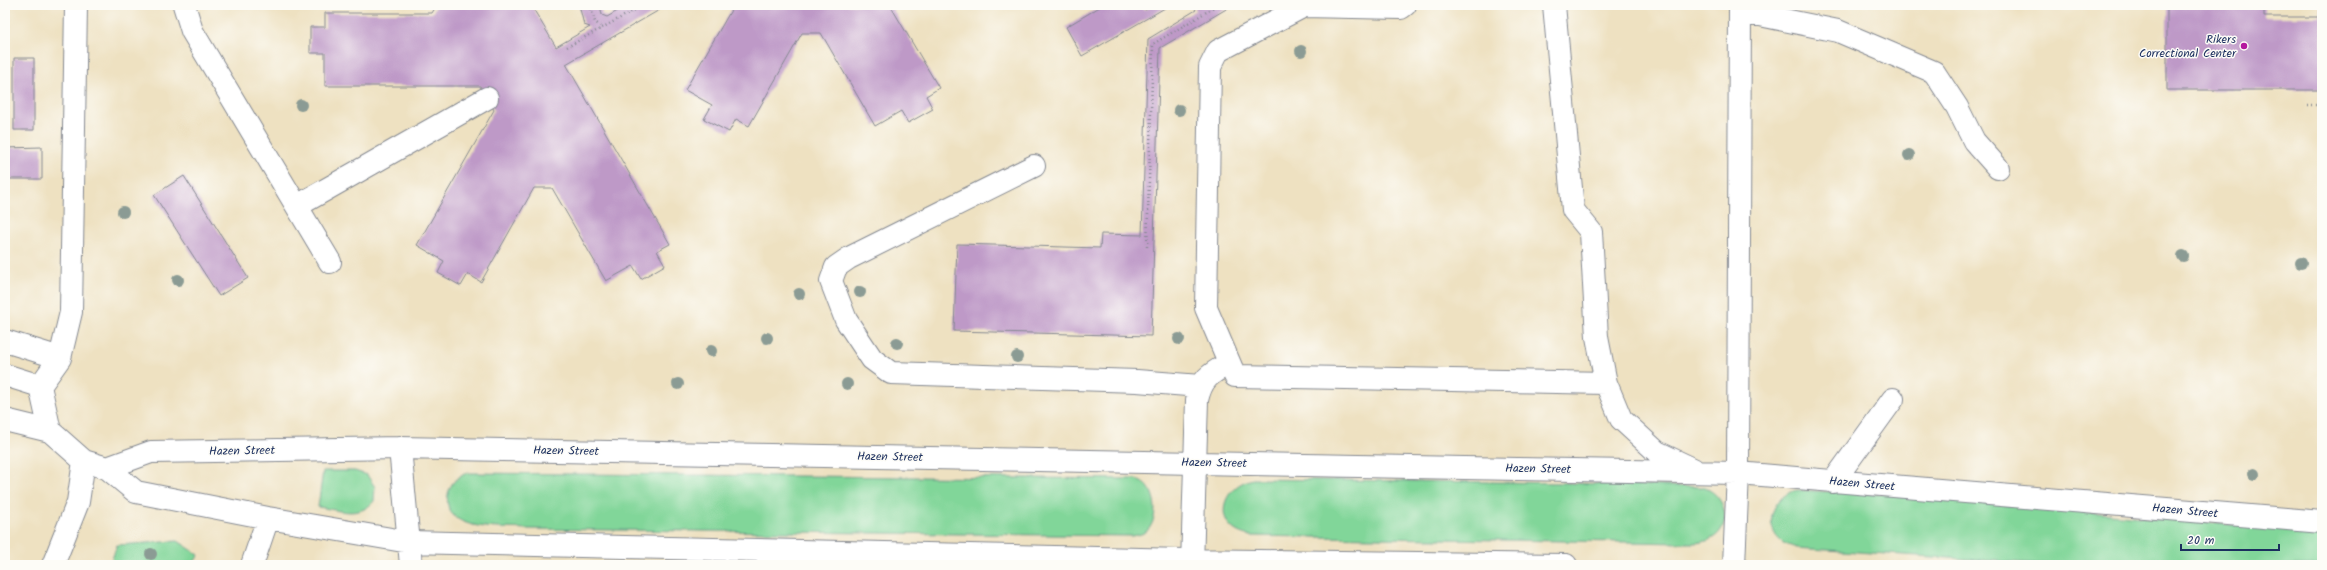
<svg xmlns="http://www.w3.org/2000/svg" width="2327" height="570" font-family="Kalam,sans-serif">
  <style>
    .green { fill: #81d699; stroke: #4e827c }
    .building { fill: #be99c7 }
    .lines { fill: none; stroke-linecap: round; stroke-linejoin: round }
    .minor-casing { stroke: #848890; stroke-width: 24 }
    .path { stroke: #848890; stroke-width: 2.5; stroke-dasharray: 1 3; stroke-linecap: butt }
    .minor { stroke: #fff; stroke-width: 22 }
    .tree { fill: #8b9b94 }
    .poi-dot { fill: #b5179e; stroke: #fdfcf7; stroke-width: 1.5 }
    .labels { text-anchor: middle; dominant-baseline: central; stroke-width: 3; stroke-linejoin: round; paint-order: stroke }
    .poi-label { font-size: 12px; fill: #1b2f5e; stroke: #fdfcf7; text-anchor: end }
    .street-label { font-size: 12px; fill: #1b2f5e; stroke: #fdfcf7 }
  </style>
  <rect width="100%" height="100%" fill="#fdfcf7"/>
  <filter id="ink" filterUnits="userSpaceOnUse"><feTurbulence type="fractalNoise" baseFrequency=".025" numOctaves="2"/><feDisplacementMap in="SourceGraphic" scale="8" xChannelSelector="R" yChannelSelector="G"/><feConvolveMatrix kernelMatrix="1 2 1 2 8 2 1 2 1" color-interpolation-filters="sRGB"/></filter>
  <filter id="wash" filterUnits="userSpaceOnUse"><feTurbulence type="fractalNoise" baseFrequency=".012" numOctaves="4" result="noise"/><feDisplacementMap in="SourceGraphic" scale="16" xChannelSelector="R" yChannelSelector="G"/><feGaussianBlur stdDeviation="0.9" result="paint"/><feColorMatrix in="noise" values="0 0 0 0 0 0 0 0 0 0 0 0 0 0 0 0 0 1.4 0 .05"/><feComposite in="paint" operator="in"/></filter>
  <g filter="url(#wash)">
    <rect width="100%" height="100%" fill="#eee1c1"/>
    <path class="green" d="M323,471H355L367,475L375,487L374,501C359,519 339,510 318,507Z
      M468,473L1135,479C1156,482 1161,517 1147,531C1143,534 1138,535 1132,536L526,529C501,527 441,533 448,494C450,483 458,476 468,473Z
      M1253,479L1570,483L1702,487C1725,493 1735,526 1711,539C1704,543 1694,543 1687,543L1251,536C1212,530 1218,487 1253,479Z
      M1798,490L1908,496L2322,533V565H2057L1796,548C1792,546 1786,545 1782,542C1761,525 1774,494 1798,490Z
      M178,541L199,555L192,565H110L117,545Z"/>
    <g id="blocks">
      <path class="building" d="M437,5H531L556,47L590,27L584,25L579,5H600L602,15L607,17L628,5H668L566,64L670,244L657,251L665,265L641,279L633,266L606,281L552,188H534L481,282L468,274L461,286L438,273L444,261L417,245L494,110L480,86H325V53H310V27H325V13H432Z
        M734,5H890L939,88L926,96L933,109L908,123L901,111L875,126L821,33H802L749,126L736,119L729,132L704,119L712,105L685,90Z
        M1103,5H1142L1145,10L1154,5H1170L1082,56L1066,27Z
        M1193,5H1233L1160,48L1151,336L954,331L957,244L1100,248L1101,234L1142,235L1148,39L1196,10Z
        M2178,5H2264V17H2320V5H2322V90H2167V6Z
        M14,58H34V130H14Z
        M42,147V179H5V148Z
        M184,176L248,278L219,296L154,195Z"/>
    </g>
  </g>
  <g filter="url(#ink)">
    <use href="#blocks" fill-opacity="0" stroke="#848890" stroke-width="1"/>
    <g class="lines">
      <g class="minor-casing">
        <path id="minor" d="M184,5L192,31L330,262
          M1405,5L1401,8L1304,6L1218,51L1210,67L1206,308L1235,376L1606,383L1621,419L1657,452L1693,469
          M1554,5L1573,210L1591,232L1597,337L1606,383
          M1740,15H1760L1838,31L1934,72L1957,107L1974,141L1998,168
          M1034,166L849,258L836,267L831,281L846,320L872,359L891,373L1137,381L1200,386
          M297,206L487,98
          M5,341L60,358
          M5,375L40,386
          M40,386L50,431L84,461L107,468L136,492L268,518L409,542L1184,560L1566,565
          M40,386L60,358L71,312L76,5
          M5,420L50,431
          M400,448L411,565
          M107,468L151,452L400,448L1738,473L2322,522
          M1833,482L1893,399
          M53,565L78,502L84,461
          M252,565L268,518
          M1192,565L1197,400C1202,378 1210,374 1229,363
          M1734,565L1738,473L1740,5"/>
      </g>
      <path class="path" d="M590,5L595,22L603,28
        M567,47L644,5
        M2307,105H2322
        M1147,247L1153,44L1218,5"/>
      <use href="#minor" class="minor"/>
    </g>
    <g class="tree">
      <circle cx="1301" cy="51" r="6"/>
      <circle cx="301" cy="105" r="6"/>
      <circle cx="1179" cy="110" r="6"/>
      <circle cx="1909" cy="155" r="6"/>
      <circle cx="123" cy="212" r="6"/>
      <circle cx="2183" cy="256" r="6"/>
      <circle cx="2301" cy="263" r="6"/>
      <circle cx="178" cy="280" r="6"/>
      <circle cx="860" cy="292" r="6"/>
      <circle cx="799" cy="294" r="6"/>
      <circle cx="767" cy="338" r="6"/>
      <circle cx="1179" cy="339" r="6"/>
      <circle cx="897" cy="343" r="6"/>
      <circle cx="711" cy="351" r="6"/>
      <circle cx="1017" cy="357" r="6"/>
      <circle cx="678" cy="384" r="6"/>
      <circle cx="847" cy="384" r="6"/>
      <circle cx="2254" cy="474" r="6"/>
      <circle cx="151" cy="554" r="6"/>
    </g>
  </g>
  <circle class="poi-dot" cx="2244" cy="46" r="4"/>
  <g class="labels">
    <g class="poi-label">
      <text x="2236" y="39">Rikers<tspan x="2236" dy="14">Correctional Center</tspan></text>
    </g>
    <g class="street-label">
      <text transform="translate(242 451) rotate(-1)">Hazen Street</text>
      <text transform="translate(566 451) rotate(1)">Hazen Street</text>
      <text transform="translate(890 457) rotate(1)">Hazen Street</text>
      <text transform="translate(1214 463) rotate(1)">Hazen Street</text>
      <text transform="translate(1538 469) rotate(1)">Hazen Street</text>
      <text transform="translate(1862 484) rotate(5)">Hazen Street</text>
      <text transform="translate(2185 511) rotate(5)">Hazen Street</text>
    </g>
  </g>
  <rect width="2327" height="570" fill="none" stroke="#fdfcf7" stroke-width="20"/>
  <path d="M2181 544v6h98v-6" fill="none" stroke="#1b2f5e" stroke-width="2"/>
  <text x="2187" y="544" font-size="12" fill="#1b2f5e" stroke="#fdfcf7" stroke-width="3" paint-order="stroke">20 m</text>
</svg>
